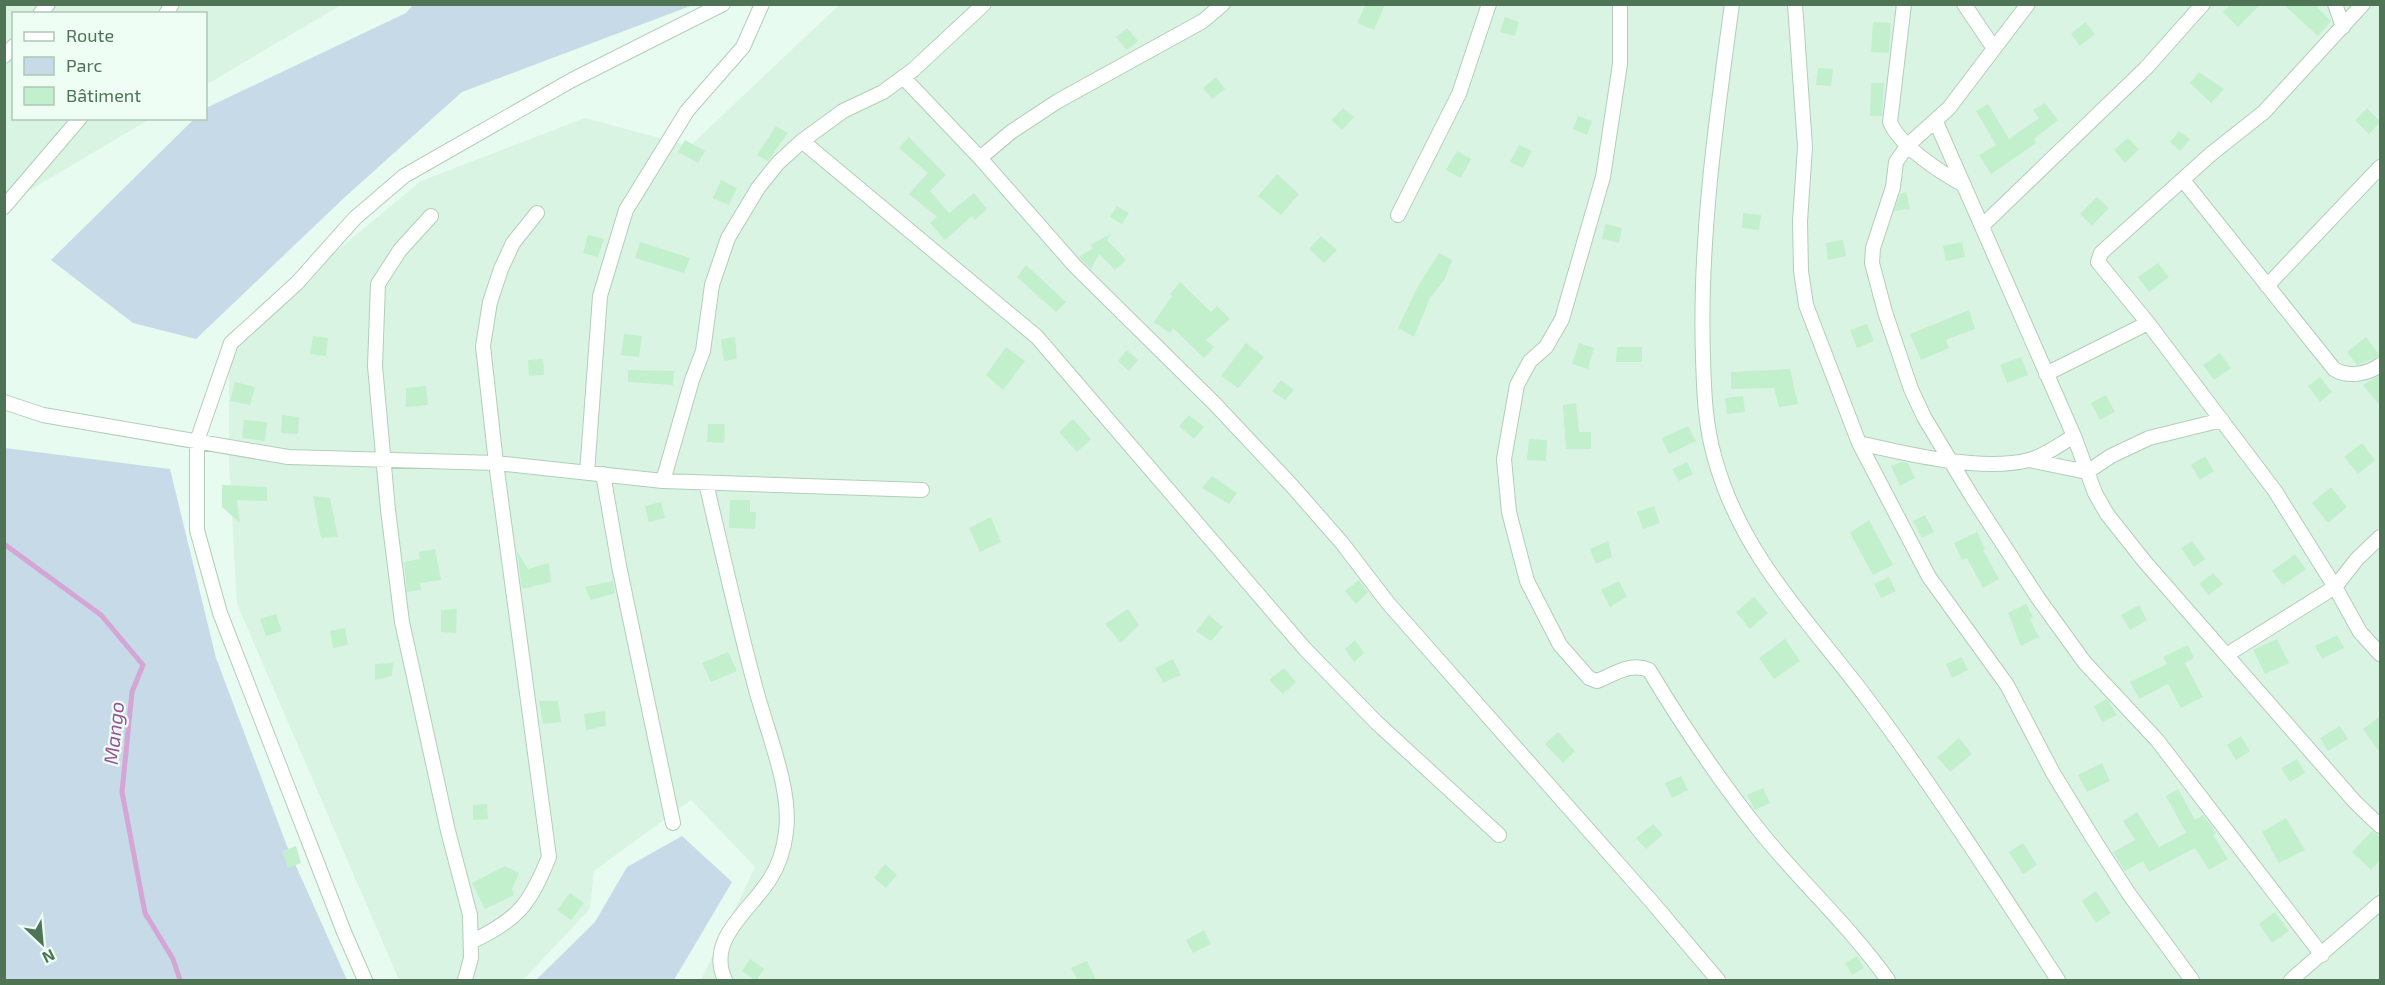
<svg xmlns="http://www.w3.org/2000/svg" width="2385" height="985" font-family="'Exo 2',sans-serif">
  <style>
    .residential { fill: #daf4e4 }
    .green { fill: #c7dae8 }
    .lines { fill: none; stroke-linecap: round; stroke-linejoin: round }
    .stream { stroke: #d4a5d5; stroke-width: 5 }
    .building { fill: #c2efcc }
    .minor-casing { stroke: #b2ceb9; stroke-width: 16 }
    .minor { stroke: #fff; stroke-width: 14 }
    .labels { text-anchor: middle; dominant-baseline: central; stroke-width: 4.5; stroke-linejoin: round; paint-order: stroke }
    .water-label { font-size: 20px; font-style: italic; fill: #9a539a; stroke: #effef5 }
  </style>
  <rect width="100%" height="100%" fill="#e8fbf1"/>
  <path class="residential" d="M4,5H341L206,85V14H14V118L150,119L5,205Z
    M839,5H2380V980H701L755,867L691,800L594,871L590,909L523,980H399L237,604L229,461V340L421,181L585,118L690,146Z"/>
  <path class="green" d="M413,5H693L462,92L345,197L196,339L133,323L51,260L194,119L206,118V108L406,13Z
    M5,448L170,469L216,658L287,846L347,980H5Z
    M682,836L732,882L674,980H536L595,922L627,867Z"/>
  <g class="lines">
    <path class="stream" d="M4,544L101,615L143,665L132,692L122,792L145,913L173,959L180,980"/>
  </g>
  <path class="building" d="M1366,4H1385L1374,30L1357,23Z
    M2231,4H2261L2238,27L2223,12Z
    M2283,4H2314L2331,21L2318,36Z
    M1505,17L1519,22L1515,36L1500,32Z
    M1873,22L1891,23L1889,53L1871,52Z
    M2085,22L2095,34L2080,46L2071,34Z
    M1127,28L1138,41L1127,50L1116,37Z
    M1818,68L1833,69L1831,86L1816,85Z
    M2199,72L2224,89L2211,103L2190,83Z
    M1216,77L1225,89L1212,99L1203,88Z
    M1871,83H1884L1882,116H1870Z
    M2045,103L2058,120L2034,139L2036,143L1991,174L1979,155L1996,145L1976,111L1988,104L2009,139L2039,118L2033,110Z
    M1343,108L1354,117L1342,130L1332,120Z
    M2367,108L2380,122L2369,134L2355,120Z
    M1578,116L1592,121L1587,135L1573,129Z
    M776,126L788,133L768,161L757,155Z
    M2179,131L2190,139L2180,151L2170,142Z
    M909,137L946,175L930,191L949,213L974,193L987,209L975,220L972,216L945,240L930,223L937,217L909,194L928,173L899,148Z
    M2128,138L2139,149L2125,163L2114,150Z
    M685,140L705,151L698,163L678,152Z
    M1519,145L1532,151L1523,168L1510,162Z
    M1457,151L1471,159L1461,178L1446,170Z
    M1277,174L1299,194L1281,215L1258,196Z
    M721,180L737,188L729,205L713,198Z
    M1906,192L1910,209L1894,211L1900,194Z
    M2097,197L2109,208L2092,226L2080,214Z
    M1117,206L1129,213L1122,224L1110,217Z
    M1743,213L1761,215L1759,230L1742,228Z
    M1605,224L1622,228L1619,243L1602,239Z
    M1111,234L1107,240L1126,260L1115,270L1099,254L1091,269L1079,257L1093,248L1090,245Z
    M588,235L604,239L598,257L583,253Z
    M1321,236L1337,250L1324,263L1309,249Z
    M1843,240L1846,256L1828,260L1826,243Z
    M640,242L690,258L684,273L635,258Z
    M1962,242L1965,257L1946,261L1943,246Z
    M1439,253L1452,260L1445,279L1430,298L1414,337L1398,328L1417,288Z
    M2158,263L2169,277L2149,292L2138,277Z
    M1026,265L1066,302L1056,312L1017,277Z
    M1180,282L1211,312L1217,306L1230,319L1206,340L1214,347L1204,358L1173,328L1170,333L1154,322L1172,296L1170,294Z
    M1969,310L1975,329L1946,340L1949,348L1921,360L1910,334Z
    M1867,324L1874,341L1857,348L1850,330Z
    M624,334L642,336L639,357L621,355Z
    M313,336L328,338L326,356L310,354Z
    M735,337L737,359L724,361L721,339Z
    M2366,337L2380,356L2357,365L2347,352Z
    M1246,343L1264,357L1238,388L1221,376Z
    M1579,343L1594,348L1588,369L1572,364Z
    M1006,347L1025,361L1003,390L986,375Z
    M1617,347H1642V362H1616Z
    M1127,350L1138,360L1129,371L1118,361Z
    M2220,353L2231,368L2214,380L2203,365Z
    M2021,357L2028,375L2007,383L2000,365Z
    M543,359L544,375L529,376L528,360Z
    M1790,369L1798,404L1779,407L1774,388L1731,389V372Z
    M628,370L674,371L673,385L628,382Z
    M2380,375V406L2363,385Z
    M2320,377L2332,392L2320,402L2308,386Z
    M1281,380L1294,390L1285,400L1272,391Z
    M235,382L255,387L250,405L230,401Z
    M426,386L428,405L406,407V388Z
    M2106,395L2115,412L2100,420L2091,403Z
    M1743,396L1745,412L1727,414L1725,398Z
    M1576,403L1579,432H1591V449H1566L1563,405Z
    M282,415L299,417L298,434L281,433Z
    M1189,415L1204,427L1194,439L1179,426Z
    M1073,419L1091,439L1077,452L1059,432Z
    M244,420L267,422L265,441L242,438Z
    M708,424H725L724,443L707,442Z
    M1688,426L1696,441L1669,454L1662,438Z
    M1529,439L1547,440L1546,461L1527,460Z
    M2362,443L2375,460L2358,474L2344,457Z
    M2205,456L2214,471L2200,480L2191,465Z
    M1687,462L1693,474L1679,481L1672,469Z
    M1901,462L1908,463L1915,478L1900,486L1891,466Z
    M1212,476L1237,493L1229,504L1202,488Z
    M222,485L267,487V501L237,500L240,523L222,507Z
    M2331,487L2347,507L2328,523L2312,503Z
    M313,496L330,498L338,537L321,538Z
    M730,500H750V512H756L755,529L729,528Z
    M661,502L665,518L649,522L645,506Z
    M1654,506L1660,523L1643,529L1637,512Z
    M1925,515L1934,532L1922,538L1913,521Z
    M991,517L1001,542L980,552L969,528Z
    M1869,520L1893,565L1873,575L1850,533Z
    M1977,532L1985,549L1983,550L1999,579L1983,588L1967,558L1962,560L1954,543Z
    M1608,541L1612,557L1596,564L1590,549Z
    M2192,541L2205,559L2194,567L2181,548Z
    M435,549L441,580L420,583L421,590L407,592L404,562L420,559L419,552Z
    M517,551L528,569L549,563L551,582L522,589Z
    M2295,554L2306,569L2283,585L2272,571Z
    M2213,573L2223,584L2209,595L2199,584Z
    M1889,577L1896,591L1881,598L1874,584Z
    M1359,580L1368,592L1356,604L1345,591Z
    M613,581L615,593L591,600L585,587Z
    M1619,581L1627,597L1610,607L1601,590Z
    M1754,597L1768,613L1750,629L1736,612Z
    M2026,604L2033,617L2030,619L2039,637L2021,646L2008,613Z
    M2139,605L2147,620L2130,630L2121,615Z
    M457,609L456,633L441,632V610Z
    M1128,609L1139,625L1121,643L1105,624Z
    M276,614L282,631L266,636L260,619Z
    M1209,615L1223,627L1211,641L1196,631Z
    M345,628L348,645L333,648L330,631Z
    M2337,635L2344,648L2322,659L2315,646Z
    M1785,639L1800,661L1774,679L1759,658Z
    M2277,639L2289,663L2265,674L2253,650Z
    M1355,640L1364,653L1354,662L1345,649Z
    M2188,645L2194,658L2185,663L2203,697L2181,708L2168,684L2139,699L2130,682L2167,664L2163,657Z
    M728,652L737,671L711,682L702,663Z
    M1962,657L1968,670L1952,678L1946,664Z
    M1173,659L1181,675L1163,683L1155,668Z
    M393,663L392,676L375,680V664Z
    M1284,668L1296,682L1283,694L1269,680Z
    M2107,699L2117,715L2102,722L2094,706Z
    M539,701H558L561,722L543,724Z
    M605,711L606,726L586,730L584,714Z
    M2380,716V753L2363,729Z
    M2340,726L2348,739L2328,751L2320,738Z
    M1558,732L1575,751L1563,763L1545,744Z
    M2241,736L2250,751L2236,760L2227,745Z
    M1959,738L1972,754L1950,772L1937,757Z
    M2297,759L2305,773L2290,782L2281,768Z
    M2102,763L2110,781L2087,792L2078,775Z
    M1681,776L1688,790L1672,798L1665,783Z
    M1763,788L1770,803L1755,810L1747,795Z
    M2178,789L2195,820L2203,815L2213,828L2216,834L2213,835L2228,859L2209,870L2195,848L2149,872L2143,861L2125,871L2113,852L2135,840L2123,821L2137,812L2159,847L2186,833L2166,796Z
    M487,804L488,819L473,820V805Z
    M2286,818L2305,850L2279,863L2262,832Z
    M1653,824L1663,835L1646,849L1636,838Z
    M2372,831L2380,837V861L2371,870L2352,852Z
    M2023,843L2037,865L2023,874L2009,852Z
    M296,846L301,863L288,868L282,851Z
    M885,864L897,875L886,888L874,878Z
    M505,866L519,873L512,889L514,895L485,909L472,883Z
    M2096,891L2111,913L2096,923L2082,901Z
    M570,893L584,903L571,920L557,910Z
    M2275,912L2289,931L2272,943L2259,924Z
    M1204,930L1211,944L1193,953L1186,940Z
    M1857,956L1864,968L1852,975L1845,963Z
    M750,959L764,969L756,981L742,971Z
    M1087,961L1097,981H1078L1071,968Z"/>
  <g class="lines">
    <g class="minor-casing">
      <path id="minor" d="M1620,4V64L1603,177L1562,319L1546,347L1530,361L1517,385L1504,459L1509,512L1527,581L1560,645L1589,678L1597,681C1615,674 1630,662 1649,670C1684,728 1721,783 1763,835C1804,885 1851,928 1888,980
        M1732,4C1716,121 1699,239 1703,357C1704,392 1705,425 1715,459C1742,557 1810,622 1869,701C1936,791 1997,886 2058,980
        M1795,4L1805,147L1800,221L1801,271L1806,305L1859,443L1929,577L2007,685L2053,773L2094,840L2129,894L2192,980
        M1904,4L1890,122C1900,146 1941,173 1964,185
        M1964,4L1993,47
        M2028,4L1949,108L1908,145L1896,162L1893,187L1873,248L1872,263L1885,312L1911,389L1924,417L1971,495L2038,598L2085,663L2157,740L2322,955
        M2335,4L2343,27
        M2363,4L2264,112L2211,154L2101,253L2098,262L2148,323L2275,491L2335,587L2360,632L2380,654
        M40,14L48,4
        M166,14L172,4
        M4,56L14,46
        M903,77L980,158L1075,266L1215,404L1293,487L1342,543L1388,603L1652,902L1718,980
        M1936,122L2074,436L2095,493L2107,514L2145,562L2355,802L2380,826
        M802,141L1037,337L1305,649L1376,722L1499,835
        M980,158L1011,132L1058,101L1203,21L1223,4
        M2183,180L2334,369C2348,378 2368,374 2380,365
        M4,207L80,118
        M1398,215L1459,94L1489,4
        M431,216L400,250L378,284L375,366L388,510L402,622L448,831L470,915L471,958L465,980
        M1982,226L2146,68L2203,4
        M2267,286L2380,167
        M2046,374L2148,323
        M4,402L43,415L288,457L496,463L663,481L922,490
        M1859,443C1906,454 1982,472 2029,460C2045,456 2060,444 2074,436
        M2029,460L2087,472L2111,456L2149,438L2222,420
        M587,473L600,296L626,210L687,111L743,47L762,4
        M603,474L619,566L673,823
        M663,481L692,380L703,351L712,285L728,238L758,188L778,163L802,141L843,111L883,92L913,70L984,4
        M706,483C722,551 737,619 755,686C766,729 792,789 786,832C784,849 779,865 770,879C750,911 706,939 725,980
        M2228,654L2335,587L2357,559L2380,537
        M471,942C518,919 529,906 549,857L496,463L483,346L490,302L501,269L513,243L537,213
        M365,980L344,932L220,613L197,530V441L231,343L297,283L355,218L404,176L572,80L723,4
        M2291,980L2380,903"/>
    </g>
    <use href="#minor" class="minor"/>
  </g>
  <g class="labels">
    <g class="water-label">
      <text transform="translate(113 733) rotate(-84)">Mango</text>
    </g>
  </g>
  <rect width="2385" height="985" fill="none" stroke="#4e7455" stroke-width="12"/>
  <rect x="12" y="12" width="195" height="108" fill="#effef5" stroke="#afc7b5" stroke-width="1.5"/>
  <rect x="24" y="32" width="30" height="9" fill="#ffffff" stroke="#afc7b5" stroke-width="1.5"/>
  <text x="66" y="42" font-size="18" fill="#4e7455">Route</text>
  <rect x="24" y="57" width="30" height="18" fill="#c7dae8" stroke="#afc7b5" stroke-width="1.5"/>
  <text x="66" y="72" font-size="18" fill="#4e7455">Parc</text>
  <rect x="24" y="87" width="30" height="18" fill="#c2efcc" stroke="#afc7b5" stroke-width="1.5"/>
  <text x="66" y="102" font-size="18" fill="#4e7455">Bâtiment</text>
  <g transform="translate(42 943) rotate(154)" stroke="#effef5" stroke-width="4.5" paint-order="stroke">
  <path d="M0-4.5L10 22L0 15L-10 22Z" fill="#4e7455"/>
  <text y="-9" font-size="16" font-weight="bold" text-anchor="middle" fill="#4e7455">N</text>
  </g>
</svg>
